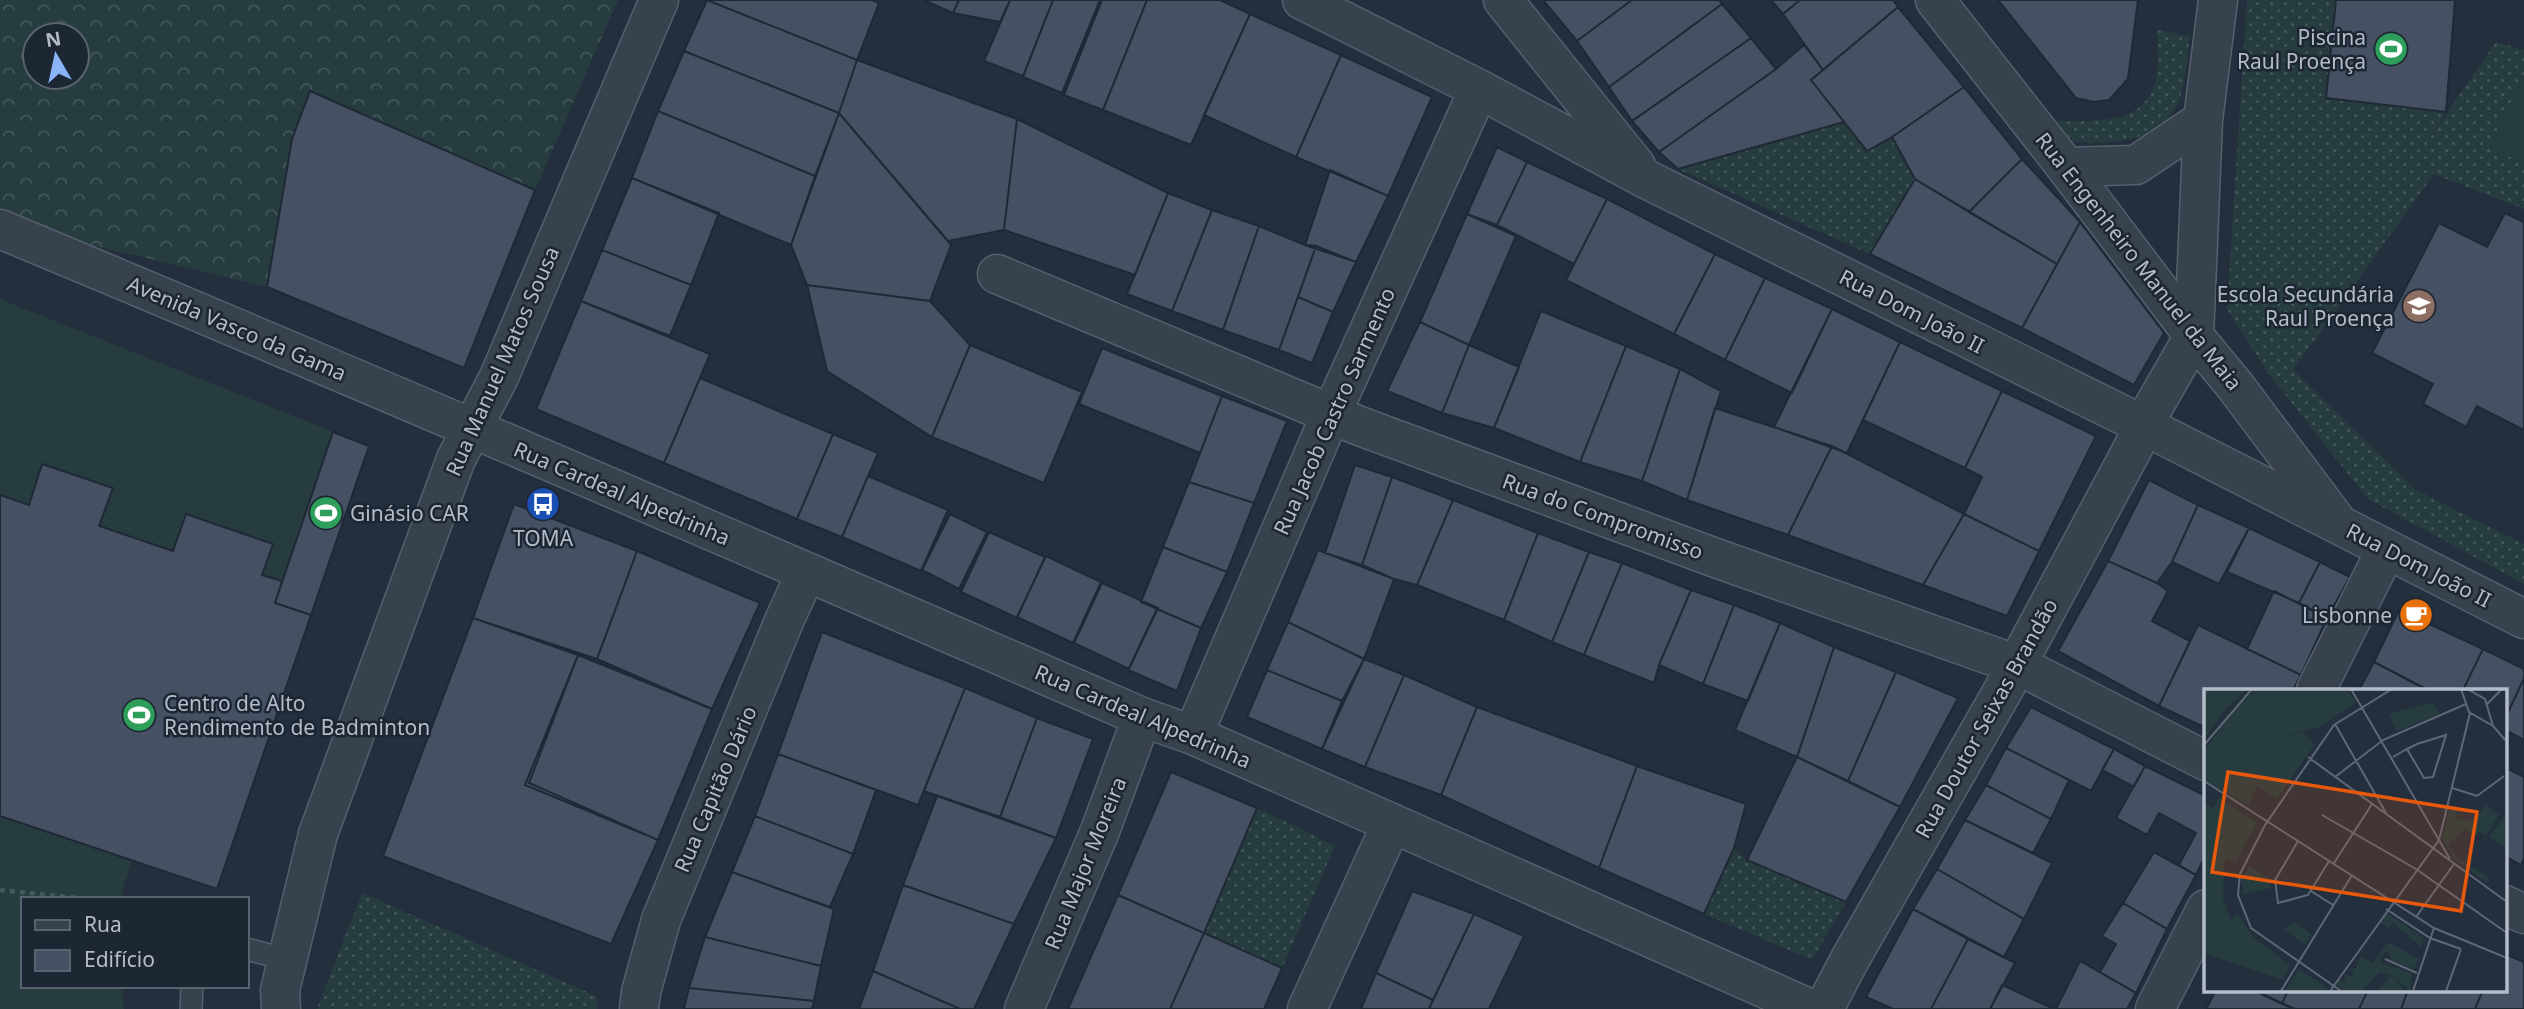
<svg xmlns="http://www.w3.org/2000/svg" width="2524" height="1009" font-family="'Noto Sans',sans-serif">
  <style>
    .grass { fill: url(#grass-dots) }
    .forest { fill: url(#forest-crowns); fill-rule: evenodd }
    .pitch { fill: #263c3f }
    .building { fill: #455162; stroke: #1f2835; stroke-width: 2 }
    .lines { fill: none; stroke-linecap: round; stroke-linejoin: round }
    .service-casing { stroke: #565f6c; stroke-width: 24 }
    .minor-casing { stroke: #565f6c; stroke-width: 41 }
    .path { stroke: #44595c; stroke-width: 4.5; stroke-dasharray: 5 5; stroke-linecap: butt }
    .service { stroke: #38414e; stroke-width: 21 }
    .minor { stroke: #38414e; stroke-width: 38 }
    .labels { text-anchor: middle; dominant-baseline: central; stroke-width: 5; stroke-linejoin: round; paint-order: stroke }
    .poi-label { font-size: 21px; fill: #b4bcc9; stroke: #1d2633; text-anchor: end }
    .street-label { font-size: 21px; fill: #b4bcc9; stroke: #1d2633 }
    .inset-road { fill: none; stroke: #5e6776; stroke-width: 2 }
    .view { fill: #e8590c; fill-opacity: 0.15; stroke: #e8590c; stroke-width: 3.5 }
    .inset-edge { fill: none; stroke: #b4bcc9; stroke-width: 3.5 }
  </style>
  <defs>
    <pattern id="grass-dots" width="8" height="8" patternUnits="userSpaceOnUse" patternTransform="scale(1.75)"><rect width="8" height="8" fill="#263c3f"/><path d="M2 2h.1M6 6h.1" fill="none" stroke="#435659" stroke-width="1.8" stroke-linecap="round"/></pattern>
    <pattern id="forest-crowns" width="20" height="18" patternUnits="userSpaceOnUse" patternTransform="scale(1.75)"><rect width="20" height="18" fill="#263c3f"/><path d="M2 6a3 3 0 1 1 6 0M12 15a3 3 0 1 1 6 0" fill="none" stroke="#435659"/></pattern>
  </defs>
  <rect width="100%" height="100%" fill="#242f3e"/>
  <path class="grass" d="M2247,0H2336L2326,98L2446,112L2422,149L2496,42L2524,50V76L2490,147L2524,163V209L2434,174L2293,370L2416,490L2524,544V584L2368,499L2268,373L2227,309Z
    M2157,30L2190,36C2187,55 2186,76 2181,94C2169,142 2112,146 2072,141L2057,121C2102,121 2152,126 2158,68C2159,56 2157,42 2157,30Z
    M1844,122L1867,151L1892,137L1915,179L1870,254L1678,169Z
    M1257,808L1335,846L1282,968L1204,933Z
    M1734,848L1747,860L1846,902L1812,960L1704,914Z
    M362,893L596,996L598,1009H317Z"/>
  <path class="forest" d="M0,0H618L535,190L310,91L292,139L267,287L0,223ZM35,35H77V77H35Z"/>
  <path class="pitch" d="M2524,76V163L2490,147Z
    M0,296L2,300L369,446L217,889L132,860L120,899H23V986H121L124,1009H0Z"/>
  <path class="building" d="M707,0L857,60L839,113L684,51Z
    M707,0H872L879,3L857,60Z
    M924,0H959L953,13Z
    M959,0H1010L1000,22L953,13Z
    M1010,0H1053L1023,76L984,61Z
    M1053,0H1100L1062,93L1023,77Z
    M1102,0H1147L1103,110L1064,95Z
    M1147,0H1220L1250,14L1191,145L1103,110Z
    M1543,0H1632L1577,41Z
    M1632,0H1719L1722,4L1609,87L1577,41Z
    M1771,0H1800L1783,14Z
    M1800,0H1893L1898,7L1823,70L1783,14Z
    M1998,0H2138L2128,79L2109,100L2094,102L2076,98Z
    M2336,0H2455L2446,112L2326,98Z
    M1722,4L1751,38L1632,121L1609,87Z
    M1898,7L1964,87L1892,137L1867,151L1811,80Z
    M1250,14L1341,55L1296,157L1204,115Z
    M1751,38L1776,69L1659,152L1632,121Z
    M1804,45L1823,70L1811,80L1844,122L1678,169L1659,152L1776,69Z
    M684,51L839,113L815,176L658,111Z
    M1341,55L1432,97L1388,196L1296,157Z
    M857,60L1017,119L1004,230L948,241L839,113Z
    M1964,87L2022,159L1969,212L1915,179L1892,137Z
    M310,91L535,190L464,368L267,287L292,139Z
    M658,111L815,176L791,245L632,178Z
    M839,113L951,245L930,301L807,285L791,245Z
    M1017,119L1168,193L1135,275L1004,230Z
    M1497,147L1527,162L1497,225L1467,214Z
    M2022,159L2080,222L2057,264L1969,212Z
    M1527,162L1607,199L1574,264L1497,225Z
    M1330,170L1388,196L1356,262L1305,245Z
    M632,178L719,213L691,285L602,250Z
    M1915,179L2057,264L2022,328L1870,254Z
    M1168,193L1212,210L1172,311L1127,294Z
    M1607,199L1715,254L1674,334L1566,280Z
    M1212,210L1259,226L1223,330L1172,311Z
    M2505,213L2524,222V430L2477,406L2466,427L2423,404L2433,384L2372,353L2439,223L2487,247Z
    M1467,214L1516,236L1469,345L1420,322Z
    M2080,222L2164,333L2134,385L2022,328Z
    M1259,226L1305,245L1316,246L1279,350L1223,330Z
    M1316,246L1356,262L1333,312L1298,297Z
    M602,250L691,285L670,336L581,301Z
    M1715,254L1765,278L1725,360L1674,334Z
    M1765,278L1832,309L1792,393L1725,360Z
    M807,285L930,301L970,345L932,437L827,371Z
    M1298,297L1333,312L1312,363L1279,350Z
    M581,301L710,354L664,463L536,409Z
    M1832,309L1900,342L1847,453L1774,427Z
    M1541,311L1626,346L1580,462L1494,428Z
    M1420,322L1469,345L1442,413L1387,391Z
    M1900,342L2002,391L1965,468L1863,420Z
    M970,345L1082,392L1044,483L932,437Z
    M1469,345L1519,367L1494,428L1442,413Z
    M1626,346L1680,369L1642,481L1580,462Z
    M1102,348L1222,396L1200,453L1079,404Z
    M1680,369L1721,391L1687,500L1642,481Z
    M700,378L833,434L797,519L664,463Z
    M2002,391L2096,436L2039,551L1964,514L1982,477L1965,468Z
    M1222,396L1287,421L1254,503L1189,482Z
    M1715,408L1832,446L1788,535L1687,500Z
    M333,432L369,446L311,615L275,603Z
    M833,434L878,453L842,537L797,519Z
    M1832,446L1964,514L1923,585L1788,535Z
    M42,464L113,488L99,526L173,551L186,514L273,544L262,575L282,581L275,603L311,615L217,889L0,816V495L29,505Z
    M1355,465L1392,477L1362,565L1325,553Z
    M868,476L948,510L921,571L842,537Z
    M1392,477L1453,500L1417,585L1394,579L1362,565Z
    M2149,480L2198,505L2172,562L2157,583L2108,561Z
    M1189,482L1254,503L1227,572L1163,547Z
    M1453,500L1538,533L1504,620L1417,585Z
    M514,504L637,551L597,659L473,618Z
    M2198,505L2249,528L2219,584L2172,562Z
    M950,514L987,532L959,589L922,570Z
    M1964,514L2039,551L2007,616L1923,585Z
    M2249,528L2320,562L2299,603L2227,572Z
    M989,532L1045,557L1017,618L961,592Z
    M1538,533L1589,552L1552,642L1504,620Z
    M1163,547L1227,572L1201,628L1141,602Z
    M1318,550L1394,579L1364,659L1288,622Z
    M637,551L760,603L712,709L597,659Z
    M1589,552L1622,563L1584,655L1552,642Z
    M1046,556L1101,582L1073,643L1017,617Z
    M2108,561L2157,583L2168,591L2152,621L2190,641L2159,706L2058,651Z
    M2320,562L2350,577L2327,618L2299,603Z
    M1622,563L1691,590L1659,665L1654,683L1584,655Z
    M1102,583L1158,608L1129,669L1074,643Z
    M1691,590L1734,605L1703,684L1659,665Z
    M2274,591L2327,618L2301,675L2247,649Z
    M1734,605L1780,623L1748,701L1703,684Z
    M1157,609L1201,628L1177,691L1128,670Z
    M2399,610L2483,649L2463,690H2427L2374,662Z
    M473,618L578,655L529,783L658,840L611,944L383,856Z
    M1288,622L1364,659L1342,701L1267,670Z
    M1780,623L1834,647L1797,757L1735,730Z
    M2198,625L2301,675L2293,690H2206V728L2159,706Z
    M822,632L965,688L918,805L778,754Z
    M1834,647L1896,672L1848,781L1797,757Z
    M2483,649L2524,669V678L2505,719V690H2463Z
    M578,655L712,709L658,840L525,785Z
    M1364,659L1404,675L1365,767L1322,749Z
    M2374,662L2428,690H2359Z
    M1267,670L1342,701L1322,749L1247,717Z
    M1896,672L1958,698L1900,807L1848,781Z
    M1404,675L1477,707L1441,795L1365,767Z
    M2524,678V740L2505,730V719Z
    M965,688L1037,718L1000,817L924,791Z
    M1477,707L1637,766L1599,868L1441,795Z
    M2031,707L2114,749L2091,791L2006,748Z
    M1037,718L1093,739L1056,838L1000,817Z
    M2006,748L2069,780L2051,819L1986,785Z
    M2114,749L2145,766L2134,787L2102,770Z
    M778,754L876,790L853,854L755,816Z
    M1797,757L1900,807L1846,902L1747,860Z
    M1637,766L1746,804L1734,848L1704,914L1599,868Z
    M2145,766L2206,796V854L2196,875L2179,865L2196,833L2159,813L2147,835L2116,818Z
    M2505,767L2524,777V859L2521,865L2505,856Z
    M1171,772L1257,808L1204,933L1118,895Z
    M1986,785L2051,819L2033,853L1965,820Z
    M937,796L1056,838L1014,924L903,885Z
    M755,816L853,854L830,907L732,872Z
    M1965,820L2052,863L2024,919L1937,869Z
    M2154,852L2196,875L2167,929L2123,903Z
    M1937,869L2024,919L2004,957L1913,909Z
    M732,872L834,909L821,966L705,937Z
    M903,885L1014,924L974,1009H960L873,971Z
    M1412,891L1474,914L1433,1000L1376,973Z
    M1118,895L1204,933L1170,1009H1068Z
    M2123,903L2167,929L2136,993L2100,972L2116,944L2102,936Z
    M1913,909L1968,939L1931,1009H1893L1866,997Z
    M1474,914L1524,936L1489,1009H1429Z
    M1204,933L1282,968L1264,1009H1170Z
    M705,937L821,966L814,1001L689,988Z
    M1968,939L2015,963L1990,1009H1931Z
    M2505,954L2524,962V1009H2475L2483,990H2505Z
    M2080,961L2136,993L2127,1009H2056Z
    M873,971L960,1009H859Z
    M1376,973L1433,1000L1429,1009H1361Z
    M2002,985L2054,1009H1990Z
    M689,988L814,1001L812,1009H684Z
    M2216,990H2254L2295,1009H2206Z
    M2253,990H2288L2282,1004Z
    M2288,990H2368L2359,1009H2294L2282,1004Z
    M2368,990H2408L2401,1009H2359Z
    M2408,990H2483L2475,1009H2401Z"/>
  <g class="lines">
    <g class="service-casing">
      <path id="service" d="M247,949L287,960
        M191,1009L192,986"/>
    </g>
    <g class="minor-casing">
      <path id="minor" d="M1302,0L1479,89L1646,179L2143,425L2524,619
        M1503,0L1636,166
        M1935,0L2066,167L2194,336L2236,387L2335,519
        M2066,167L2136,165L2203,120
        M0,229C382,388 762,552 1142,717L1193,735L1811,1009
        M997,274L1357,425L1713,557L2018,665L2206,761
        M2316,690L2386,550
        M1193,735L1324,430L1479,89
        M2505,905L2524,914
        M281,1009L280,990L318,834L456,459L499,377L659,0
        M639,1009L641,992L661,920L784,621L806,573
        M1024,1009L1100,831L1142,717
        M1307,1009L1392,823
        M1824,1009L1849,961L2006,685L2134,446L2143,425L2194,336L2203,120L2218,0
        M2155,1009L2206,909"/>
    </g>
    <path class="path" d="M0,890L90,899"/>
    <use href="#service" class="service"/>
    <use href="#minor" class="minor"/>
  </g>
  <defs>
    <g id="stadium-disc" transform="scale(1.75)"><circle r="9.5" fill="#2e9e5b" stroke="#1d2633"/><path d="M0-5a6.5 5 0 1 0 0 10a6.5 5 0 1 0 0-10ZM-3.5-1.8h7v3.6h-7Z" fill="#fff"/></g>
    <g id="school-disc" transform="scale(1.75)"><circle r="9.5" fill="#8d6e63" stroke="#1d2633"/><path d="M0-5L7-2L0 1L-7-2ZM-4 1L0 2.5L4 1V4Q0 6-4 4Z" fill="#fff"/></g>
    <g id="bus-disc" transform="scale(1.75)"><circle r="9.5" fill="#1a4fb4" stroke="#1d2633"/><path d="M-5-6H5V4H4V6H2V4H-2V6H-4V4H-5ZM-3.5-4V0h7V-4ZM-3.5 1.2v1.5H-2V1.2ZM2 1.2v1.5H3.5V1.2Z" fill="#fff"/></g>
    <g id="cafe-disc" transform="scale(1.75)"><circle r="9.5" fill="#e8710a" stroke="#1d2633"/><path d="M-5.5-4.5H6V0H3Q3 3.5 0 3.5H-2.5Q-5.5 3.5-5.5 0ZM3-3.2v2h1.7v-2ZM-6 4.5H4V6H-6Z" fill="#fff"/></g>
  </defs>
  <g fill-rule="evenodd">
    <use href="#stadium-disc" x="2391" y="49"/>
    <use href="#school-disc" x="2419" y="306"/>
    <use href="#bus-disc" x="543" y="504"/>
    <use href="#stadium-disc" x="326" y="513"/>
    <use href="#cafe-disc" x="2416" y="615"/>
    <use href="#stadium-disc" x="139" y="715"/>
  </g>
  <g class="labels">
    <g class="poi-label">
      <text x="2366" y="37">Piscina<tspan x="2366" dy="24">Raul Proença</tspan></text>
      <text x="2394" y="294">Escola Secundária<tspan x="2394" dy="24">Raul Proença</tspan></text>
      <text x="350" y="513" text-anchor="start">Ginásio CAR</text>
      <text x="543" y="538" text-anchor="middle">TOMA</text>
      <text x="2392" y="615">Lisbonne</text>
      <text x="164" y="703" text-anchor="start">Centro de Alto<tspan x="164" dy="24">Rendimento de Badminton</tspan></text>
    </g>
    <g class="street-label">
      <text transform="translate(2139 261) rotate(52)">Rua Engenheiro Manuel da Maia</text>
      <text transform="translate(1912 311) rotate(27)">Rua Dom João II</text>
      <text transform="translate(237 328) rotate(23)">Avenida Vasco da Gama</text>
      <text transform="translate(502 361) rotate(-66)">Rua Manuel Matos Sousa</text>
      <text transform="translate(1334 411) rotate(-66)">Rua Jacob Castro Sarmento</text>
      <text transform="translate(622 493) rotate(23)">Rua Cardeal Alpedrinha</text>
      <text transform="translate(1603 516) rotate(20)">Rua do Compromisso</text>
      <text transform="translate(2419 565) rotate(27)">Rua Dom João II</text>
      <text transform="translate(1143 716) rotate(23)">Rua Cardeal Alpedrinha</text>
      <text transform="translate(1986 718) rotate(-61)">Rua Doutor Seixas Brandão</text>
      <text transform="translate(715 789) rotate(-67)">Rua Capitão Dário</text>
      <text transform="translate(1085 863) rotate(-68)">Rua Major Moreira</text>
    </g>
  </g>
  <g transform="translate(2204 689)">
    <rect width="303" height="303" fill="#242f3e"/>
    <path d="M0,0H43L23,18L0,51ZM230,13L235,25L192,42L185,25ZM246,117L254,120L252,129L263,132L273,128L267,137L275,142L273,146L261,139L244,156L254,169L286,189L283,194L249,169L241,155L238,148ZM45,177L67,191V199L39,206L38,190ZM18,206L27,232L34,225L49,248L87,277L78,291L0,264V232ZM181,223L220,249L217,258L189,234L185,239L174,232ZM91,234L107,245L101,256L80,240ZM184,253L215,270L210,280L188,271L183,262L175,268L179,275L208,284L206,302L189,287L176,283L157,302H141L132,296L135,291L141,294V284L147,288L150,283L145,280L152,279L157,267L169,274ZM95,280L123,299L121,302H81Z" fill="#263c3f"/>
    <path d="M52,0H114L116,6L61,53L99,43L111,55L73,110L53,97L45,116L0,92V63L28,22ZM189,287L201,302H174L185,288Z" fill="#263c3f"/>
    <path d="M114,1L143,0L152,13L118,37L61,53L52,22L109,3L115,6ZM16,106L19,113L53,133L31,174L23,170L20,176L19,212L27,233L0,263V114L9,119ZM281,116L295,126L282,147L267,137ZM303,124V160L285,148Z" fill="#263c3f"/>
    <path class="inset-road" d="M147,0L246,170M257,0L265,23L289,37M263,0L281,10L289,37L303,53M283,15L298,0M131,35L182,124M0,56L48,0M104,68L303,213M189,68L203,60L213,55L242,46L229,88L220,89L203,60M131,88L179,51L262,15M0,92L230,239L303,269M248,99L273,107L300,87M118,126L212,180L303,244M94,152L71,191L74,214L104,206L125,172M130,174L168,115M107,202L129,216M182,220L226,249L257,260M212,228L250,175M181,270L213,284M77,302L148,186M126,302L235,151L266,24M137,302L47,239L34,206L36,185L61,136L130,36L188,0M209,302L230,239M242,302L257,260"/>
    <path class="view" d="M24,83L273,123L257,222L8,183Z"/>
    <rect width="303" height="303" class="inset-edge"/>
  </g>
  <rect x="21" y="897" width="228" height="91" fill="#1d2633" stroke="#59626f" stroke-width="2"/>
  <rect x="35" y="920" width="35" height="10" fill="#38414e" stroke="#59626f" stroke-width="2"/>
  <text x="84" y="932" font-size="21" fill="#b4bcc9">Rua</text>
  <rect x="35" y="950" width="35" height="21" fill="#455162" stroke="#59626f" stroke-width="2"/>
  <text x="84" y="967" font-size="21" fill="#b4bcc9">Edifício</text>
  <g transform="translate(56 56) rotate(351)"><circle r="33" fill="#1d2633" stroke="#59626f" stroke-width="2"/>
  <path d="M0-5L12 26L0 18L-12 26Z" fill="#8ab4f8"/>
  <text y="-10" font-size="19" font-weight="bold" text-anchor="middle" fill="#b4bcc9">N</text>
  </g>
</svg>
